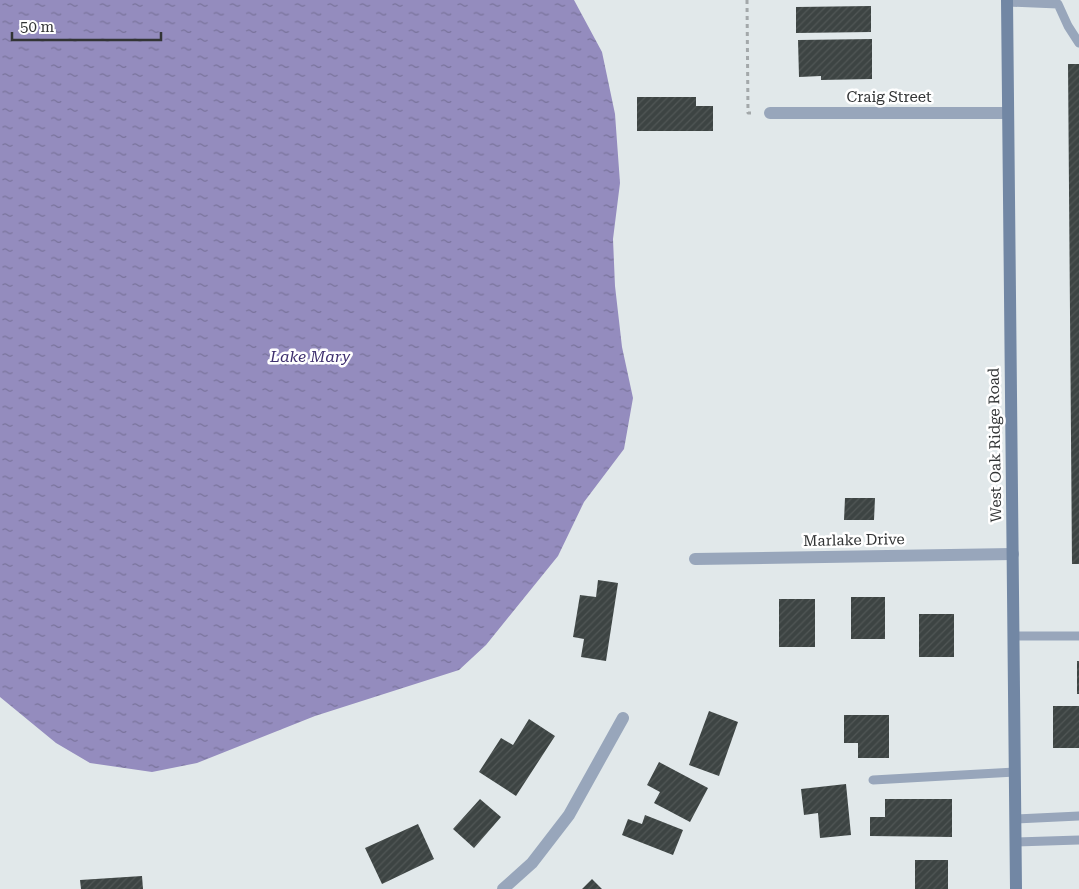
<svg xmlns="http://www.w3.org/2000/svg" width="1079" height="889" font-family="'Roboto Serif',serif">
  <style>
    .water { fill: url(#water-ripples) }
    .building { fill: url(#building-hatch) }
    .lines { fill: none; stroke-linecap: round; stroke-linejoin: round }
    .path { stroke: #a3a8aa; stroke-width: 3; stroke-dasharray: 4 4; stroke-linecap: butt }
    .service { stroke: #98a6bb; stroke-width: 9 }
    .minor { stroke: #98a6bb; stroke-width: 12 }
    .secondary { stroke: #7287a4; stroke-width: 12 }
    .labels { text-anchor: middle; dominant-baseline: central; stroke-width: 5; stroke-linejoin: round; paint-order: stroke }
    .street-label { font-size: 15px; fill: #323435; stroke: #fff }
    .water-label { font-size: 16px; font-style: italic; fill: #3f306f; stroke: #fff }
  </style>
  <defs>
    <pattern id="water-ripples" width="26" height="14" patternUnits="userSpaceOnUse" patternTransform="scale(1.25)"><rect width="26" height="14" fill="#948cbe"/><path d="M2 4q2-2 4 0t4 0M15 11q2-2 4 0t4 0" fill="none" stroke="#79739b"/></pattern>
    <pattern id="building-hatch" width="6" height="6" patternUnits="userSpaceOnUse" patternTransform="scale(1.25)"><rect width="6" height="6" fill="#3d4443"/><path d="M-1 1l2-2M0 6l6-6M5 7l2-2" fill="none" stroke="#515756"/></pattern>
  </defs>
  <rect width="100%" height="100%" fill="#e1e8ea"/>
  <path class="water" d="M0,0H574L602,52L615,114L620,183L613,239L615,286L622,347L633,398L624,449L584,502L558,556L486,645L459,670L315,716L197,763L152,772L90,763L56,743L0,697Z"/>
  <path class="building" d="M871,6V32L796,33V7Z
    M872,39V79L821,80V76L799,77L798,40Z
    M1068,64H1079V564H1072Z
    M637,97H696V106H713V131H637Z
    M845,498H875L874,520H844Z
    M598,580L618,583L606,661L581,657L584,639L573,637L580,595L596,597Z
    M851,597H885V639H851Z
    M779,599H815V647H779Z
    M919,614H954V657H919Z
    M1077,661H1079V694H1077Z
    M1053,706H1079V748H1053Z
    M709,711L738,722L719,776L689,765Z
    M844,715H889V758H858V743H844Z
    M529,719L555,736L516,796L479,772L501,738L513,745Z
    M659,762L708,788L690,822L654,803L660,792L647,785Z
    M846,784L851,835L820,838L818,813L804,815L801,789Z
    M480,799L501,817L474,848L453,829Z
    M885,799H952V837L870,836V817H885Z
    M645,815L683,830L673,855L622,835L628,819L642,824Z
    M418,824L434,859L382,884L365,848Z
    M915,860H948V889H915Z
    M142,876L143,889H81L80,880Z
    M592,879L602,889H582Z"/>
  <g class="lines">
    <path class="path" d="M747,0L748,113H754"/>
    <path class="service" d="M1008,2L1058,4
      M1058,4L1068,26L1079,43
      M1014,636H1079
      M873,780L1015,772
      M1015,819L1079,816
      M1016,842L1079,840"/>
    <path class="minor" d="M770,113H1008
      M695,559L1013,554
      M503,889L532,863L569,815L623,718"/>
    <path class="secondary" d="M1007,0L1016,889"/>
  </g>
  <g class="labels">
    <g class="street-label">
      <text x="889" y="97">Craig Street</text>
      <text transform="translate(995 445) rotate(-91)">West Oak Ridge Road</text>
      <text transform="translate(854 540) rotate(-1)">Marlake Drive</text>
    </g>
    <g class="water-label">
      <text x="310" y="356">Lake Mary</text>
    </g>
  </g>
  <path d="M12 32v8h149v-8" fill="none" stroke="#323435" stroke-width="2.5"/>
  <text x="20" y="32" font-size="15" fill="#323435" stroke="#ffffff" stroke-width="4" paint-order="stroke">50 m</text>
</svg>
